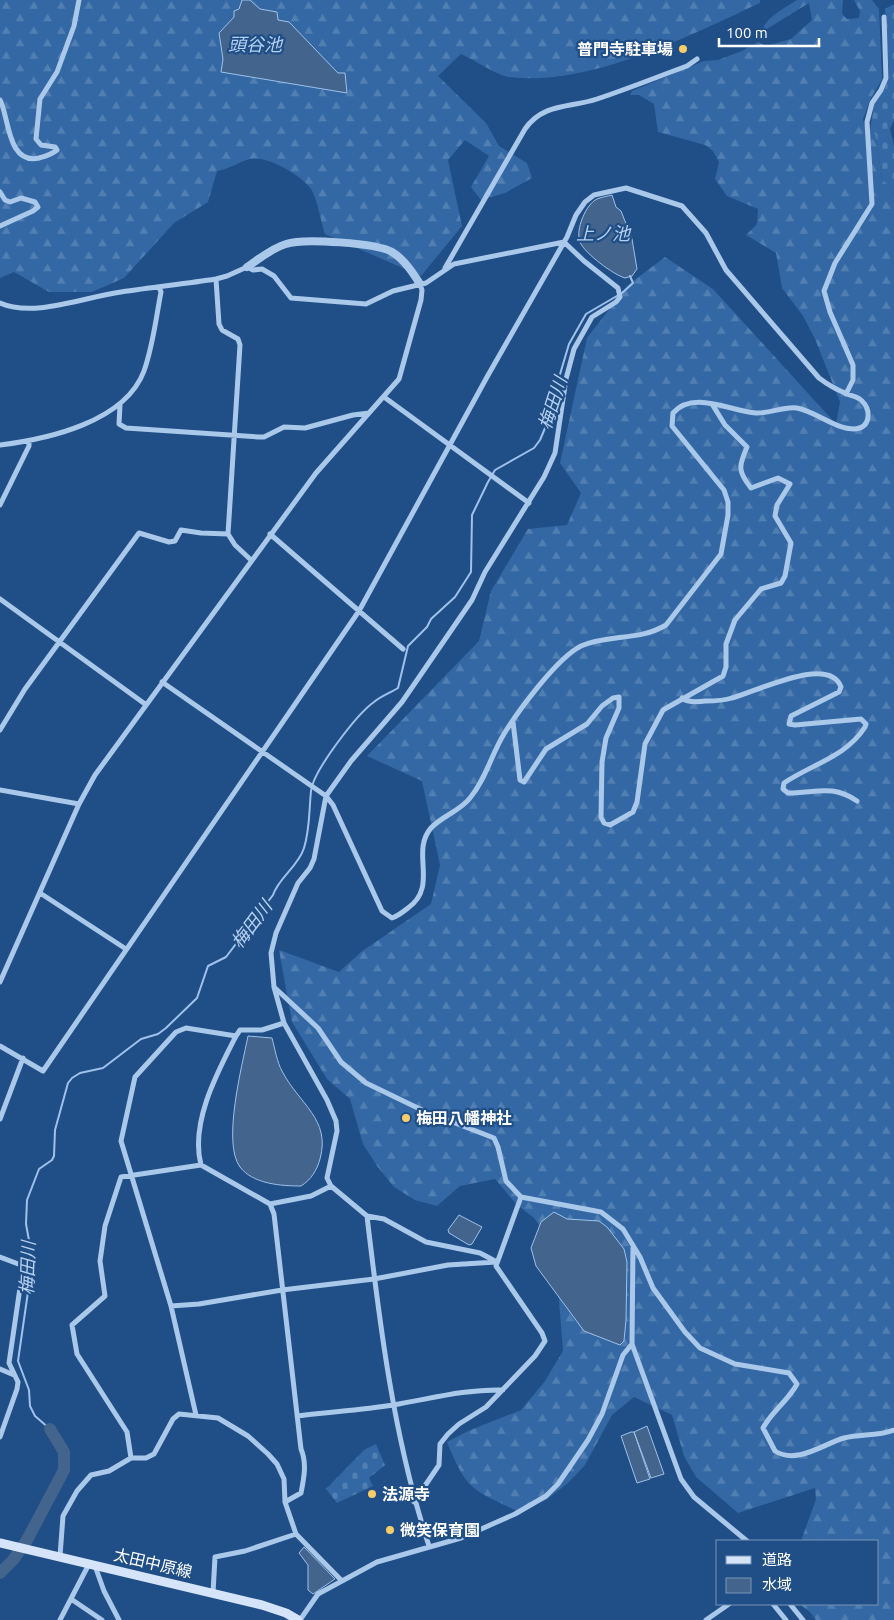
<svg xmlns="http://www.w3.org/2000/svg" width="894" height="1620" font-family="Ubuntu,'Noto Sans JP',sans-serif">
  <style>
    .forest { fill: url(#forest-firs) }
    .cemetery { fill: url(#cemetery-stones) }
    .water { fill: #43648d; stroke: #9ec2eb }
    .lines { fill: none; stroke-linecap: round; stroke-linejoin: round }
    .stream { stroke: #9ec2eb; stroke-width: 2 }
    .river { stroke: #43648d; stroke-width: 12 }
    .minor { stroke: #aac8ea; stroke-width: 5 }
    .tertiary { stroke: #aac8ea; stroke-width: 8 }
    .secondary { stroke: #d5e4f8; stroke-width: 9 }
    .poi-dot { fill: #f7cd6b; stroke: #204e87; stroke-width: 2 }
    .labels { text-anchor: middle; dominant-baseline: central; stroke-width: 4.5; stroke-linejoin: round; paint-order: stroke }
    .poi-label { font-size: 16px; font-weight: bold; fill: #fff; stroke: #204e87; text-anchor: start }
    .street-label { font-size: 16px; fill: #fff; stroke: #204e87 }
    .water-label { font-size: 18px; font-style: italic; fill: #b6d1f1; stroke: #204e87 }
  </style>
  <defs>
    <pattern id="forest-firs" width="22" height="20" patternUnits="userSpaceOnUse" patternTransform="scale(1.25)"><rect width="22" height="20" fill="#3468a4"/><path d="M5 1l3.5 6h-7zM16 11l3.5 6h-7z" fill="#527fb2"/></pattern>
    <pattern id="cemetery-stones" width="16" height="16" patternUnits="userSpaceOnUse" patternTransform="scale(1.25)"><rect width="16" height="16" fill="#3468a4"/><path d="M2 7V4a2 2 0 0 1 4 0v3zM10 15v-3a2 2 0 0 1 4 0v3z" fill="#527fb2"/></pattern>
  </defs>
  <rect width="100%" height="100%" fill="#204e87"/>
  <path class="forest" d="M0,0H760V3C689,36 588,87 509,77C497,75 474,60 461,54L438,76L486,123L499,146L527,163L532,178L505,193L481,200L471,187L489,156L465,140L448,160L462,226L421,276L325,234C321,222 317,198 311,189C301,175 267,155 250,159C239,162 229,169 217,171L208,202L174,223L124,278L92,292H49L14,272L0,278Z
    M797,0H843L842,14L847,19L859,18L860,11L854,0H872L879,9L882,79L870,100L863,119L864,124L875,134L882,178L894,193V1620H816L809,1611L799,1604H878V1541H801L816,1499L815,1488L738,1513L696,1477L684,1456L672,1415L634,1397L612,1415L585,1465L568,1483L546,1500L517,1511C472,1489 467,1491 447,1442L468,1431L521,1410L545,1381L563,1351L558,1287L549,1239L534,1218L516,1204L495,1179L460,1186L437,1206L415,1200L394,1187L377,1166L363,1144L350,1099L327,1079L292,1022L279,950L339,972L361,952L431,904L440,865L422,781L367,756L479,641L491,591L528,529L567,525L581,493L560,463L587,338L628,285L665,257L713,289L836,424L840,402L815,339L803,316L782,288L776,253L746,235L757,224L758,209L727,196L715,179L719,162L713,151L705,145L658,132L654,104L639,95H630L632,91L704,61L718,60L742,51L758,42L766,46L791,39L812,20L809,3L762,32C765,17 785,8 797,0Z"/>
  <path class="cemetery" d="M894,4V120L890,129L894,146V193L882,178L875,134L870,130L874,105L885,88L889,77L885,9Z
    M376,1444L385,1465L369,1478L373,1486L337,1503L326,1489L364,1450Z"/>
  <path class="water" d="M242,0H250L260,9L277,12L278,20L289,22L338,73H345L347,93L221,72L223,59L219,33L234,17V11L239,9Z
    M612,195L616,207L621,211L632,239L637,269L632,276L625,278C614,275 584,253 580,242C575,230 586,204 597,199C602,197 608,196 612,195Z
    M248,1036L272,1038C275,1049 277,1062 282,1071C299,1104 331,1119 320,1159C317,1170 311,1180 301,1186C281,1186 253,1184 240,1167C222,1143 242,1066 248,1036Z
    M554,1212L567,1219L599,1221L607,1227L624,1249L627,1262L626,1320L624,1341L620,1345L584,1331L536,1266L531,1248L541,1222Z
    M459,1215L482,1227L472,1244L469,1245L449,1233L448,1230Z
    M647,1426L664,1474L651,1478L634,1432Z
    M631,1432H634L650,1479L637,1483L621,1436Z
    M304,1547L335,1579L313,1594L308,1590V1565L299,1553Z"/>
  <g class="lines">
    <path class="stream" d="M50,1429L35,1416L30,1406L29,1390L18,1361L31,1271L30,1246L26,1224L27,1200L39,1169L52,1160L54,1156L55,1130L68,1083L72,1078L80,1073L103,1068L141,1039L158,1034L166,1028L197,998L208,966L226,957L273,895C279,877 298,867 304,848C310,829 309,810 311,791C313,771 357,714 374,702C381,696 390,693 398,688L408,646L427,627L431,619L455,597L471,572L472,515L488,482L495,470L534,448L540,440L556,402L558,381L569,344L586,314L622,293L633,283L630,276"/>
    <path class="river" d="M0,1573L13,1560L27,1540L64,1470V1452L50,1429"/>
    <path class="minor" d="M0,100C9,116 7,165 39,158C46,156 51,155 57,150L55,147L41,145L36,139L40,99L57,72L74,26L79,0
      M0,192L5,200L10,202L21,198L35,202L38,207L33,211L0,226
      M445,268L525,129C543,103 570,108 597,99C627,89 657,77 687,66L697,59
      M216,279L219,324L222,330L238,339L240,345L228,534L235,545L251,560
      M0,303C34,318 84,297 121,292C153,287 184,284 216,279L227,276L247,267L253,270L262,269L274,276L291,298L366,304L393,291L426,283L454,264L564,242L584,261L618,288L620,297L616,302L592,317L574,349L566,379L555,453L544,477L485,572L472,600L402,702L351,761L326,796L314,859L310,868L298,883L276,933L271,953L274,987L284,1023L327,1100L336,1121L337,1131L327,1178L331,1186L367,1216L384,1219L426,1242L480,1253L497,1262
      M846,394L853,380V365L830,312L824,291L835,263L872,204L867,122L872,103L881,90L886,78L884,17
      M384,397L529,503
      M120,405L119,424L126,428L258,437H264L284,427L305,428L353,415L369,413
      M0,445C48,439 125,422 144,371C153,346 156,318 161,292L159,287
      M0,505L29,446V441
      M270,534L403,649
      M0,599L145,704
      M682,698C688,703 698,702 705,701C714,701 723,701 732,698C756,692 829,654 841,687L839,692L791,716L789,724L795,725L861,719L866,724L865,727C846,757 812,764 784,783L783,789L788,793C816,793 832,784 857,801
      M513,722L520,780L524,782L546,749L587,724L602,706L613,698L619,697V708L606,738L602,762L601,817L604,823L610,825L633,812L637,802L645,744L663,710L723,676L726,667V644L735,620L761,589L781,583L785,576L791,543L775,516L777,505L790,484L778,478L751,488C737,470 739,466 747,447L725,425L712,404
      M0,730L25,689L139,533L169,542L175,541L181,530L201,533L228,534
      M0,790L79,804
      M40,893L126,949
      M0,982L79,804L95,775L316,473L399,379L421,300L422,290L420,284
      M274,987L318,1028L341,1062L366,1083L424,1111L494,1138L498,1147L506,1181L521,1197L601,1212L623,1229L640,1257L653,1288L685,1332L700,1348L735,1364L789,1373L797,1384C788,1401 772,1411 763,1428L775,1451C797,1465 823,1444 844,1438C861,1434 878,1436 894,1430
      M0,1046L43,1071L359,611L487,377L567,237L576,215L585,202L594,195L626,188L682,206L706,233L726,270L819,378C827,384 835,389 845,393C850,396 858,396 862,401C871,410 871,428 855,429C834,429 817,412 797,408C784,406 769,414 756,413C730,411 693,390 673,413L672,426L724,490L728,502V515L721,554L666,625C640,641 608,634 581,646C557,658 518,711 504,734C491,755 486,779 470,798C460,811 442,816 431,828C410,852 439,886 408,908C403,912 398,916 392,918L382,911L333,805L326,796L162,682
      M0,1119L23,1058
      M201,1165C190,1123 217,1073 236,1036L240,1030H262L284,1023
      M270,1204L311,1196L331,1186
      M367,1216C380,1327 394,1440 429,1546
      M633,1245L632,1344L681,1479L694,1497L747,1541
      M0,1257L21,1265L22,1274L9,1363L18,1382L17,1389L0,1437
      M171,1306L199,1304L282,1290L374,1279L448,1265L496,1262
      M0,1369L14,1375
      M196,1415L171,1306L121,1141L135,1077L176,1032L186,1028L236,1036
      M298,1416C329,1412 362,1410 393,1405C430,1399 464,1389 503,1390
      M131,1458L127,1432L77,1354L72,1325L105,1296L100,1261L105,1226L121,1177L201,1165L270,1204L274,1214L301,1449C307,1463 304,1478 301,1493L285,1502
      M414,1502L439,1465L440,1444L448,1434L459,1424L486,1407L535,1356L545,1341L542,1333L496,1266L521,1197
      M60,1556L63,1516L77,1491L91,1475L109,1471L131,1458H146L154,1454L173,1419L179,1414L218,1418L248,1436L268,1454L277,1464L284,1479L285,1502L296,1534L342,1581
      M95,1566L104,1591L119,1620
      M213,1593L215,1557L245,1551L296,1534
      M71,1599L102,1620
      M773,1604L786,1620
      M790,1604L803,1620
      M60,1620L89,1564
      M300,1620L318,1594L377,1562L461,1538L515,1514L546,1496L558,1484L588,1440L602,1414L623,1355L632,1344
      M706,1620L729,1604"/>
    <path class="tertiary" d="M247,267C259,259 272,248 286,244C303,238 377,243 392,252C404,259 413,273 420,284"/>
    <path class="secondary" d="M0,1543L262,1605L286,1613L298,1620"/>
  </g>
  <g class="poi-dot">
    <circle cx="683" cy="49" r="5"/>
    <circle cx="406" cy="1118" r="5"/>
    <circle cx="372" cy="1494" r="5"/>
    <circle cx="390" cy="1530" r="5"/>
  </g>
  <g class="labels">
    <g class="poi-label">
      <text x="673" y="49" text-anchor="end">普門寺駐車場</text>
      <text x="416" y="1118">梅田八幡神社</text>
      <text x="382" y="1494">法源寺</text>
      <text x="400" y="1530">微笑保育園</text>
    </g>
    <g class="street-label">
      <text transform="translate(153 1563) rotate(13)">太田中原線</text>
    </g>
    <g class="water-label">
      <text x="255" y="44">頭谷池</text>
      <text x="603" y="233">上ノ池</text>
      <text transform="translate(552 403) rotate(-72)">梅田川</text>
      <text transform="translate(251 924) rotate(-53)">梅田川</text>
      <text transform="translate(27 1268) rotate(-88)">梅田川</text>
    </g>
  </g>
  <rect x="716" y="1540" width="162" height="65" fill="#204e87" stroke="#7995b7"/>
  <rect x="726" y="1556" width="25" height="8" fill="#d5e4f8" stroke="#7995b7"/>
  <text x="762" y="1565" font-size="15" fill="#ffffff">道路</text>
  <rect x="726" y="1578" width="25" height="15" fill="#43648d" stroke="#7995b7"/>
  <text x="762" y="1590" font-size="15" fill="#ffffff">水域</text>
  <path d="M719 38v8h100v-8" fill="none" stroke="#ffffff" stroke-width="2.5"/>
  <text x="726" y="38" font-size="15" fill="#ffffff" stroke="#204e87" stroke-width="4" paint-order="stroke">100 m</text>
</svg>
